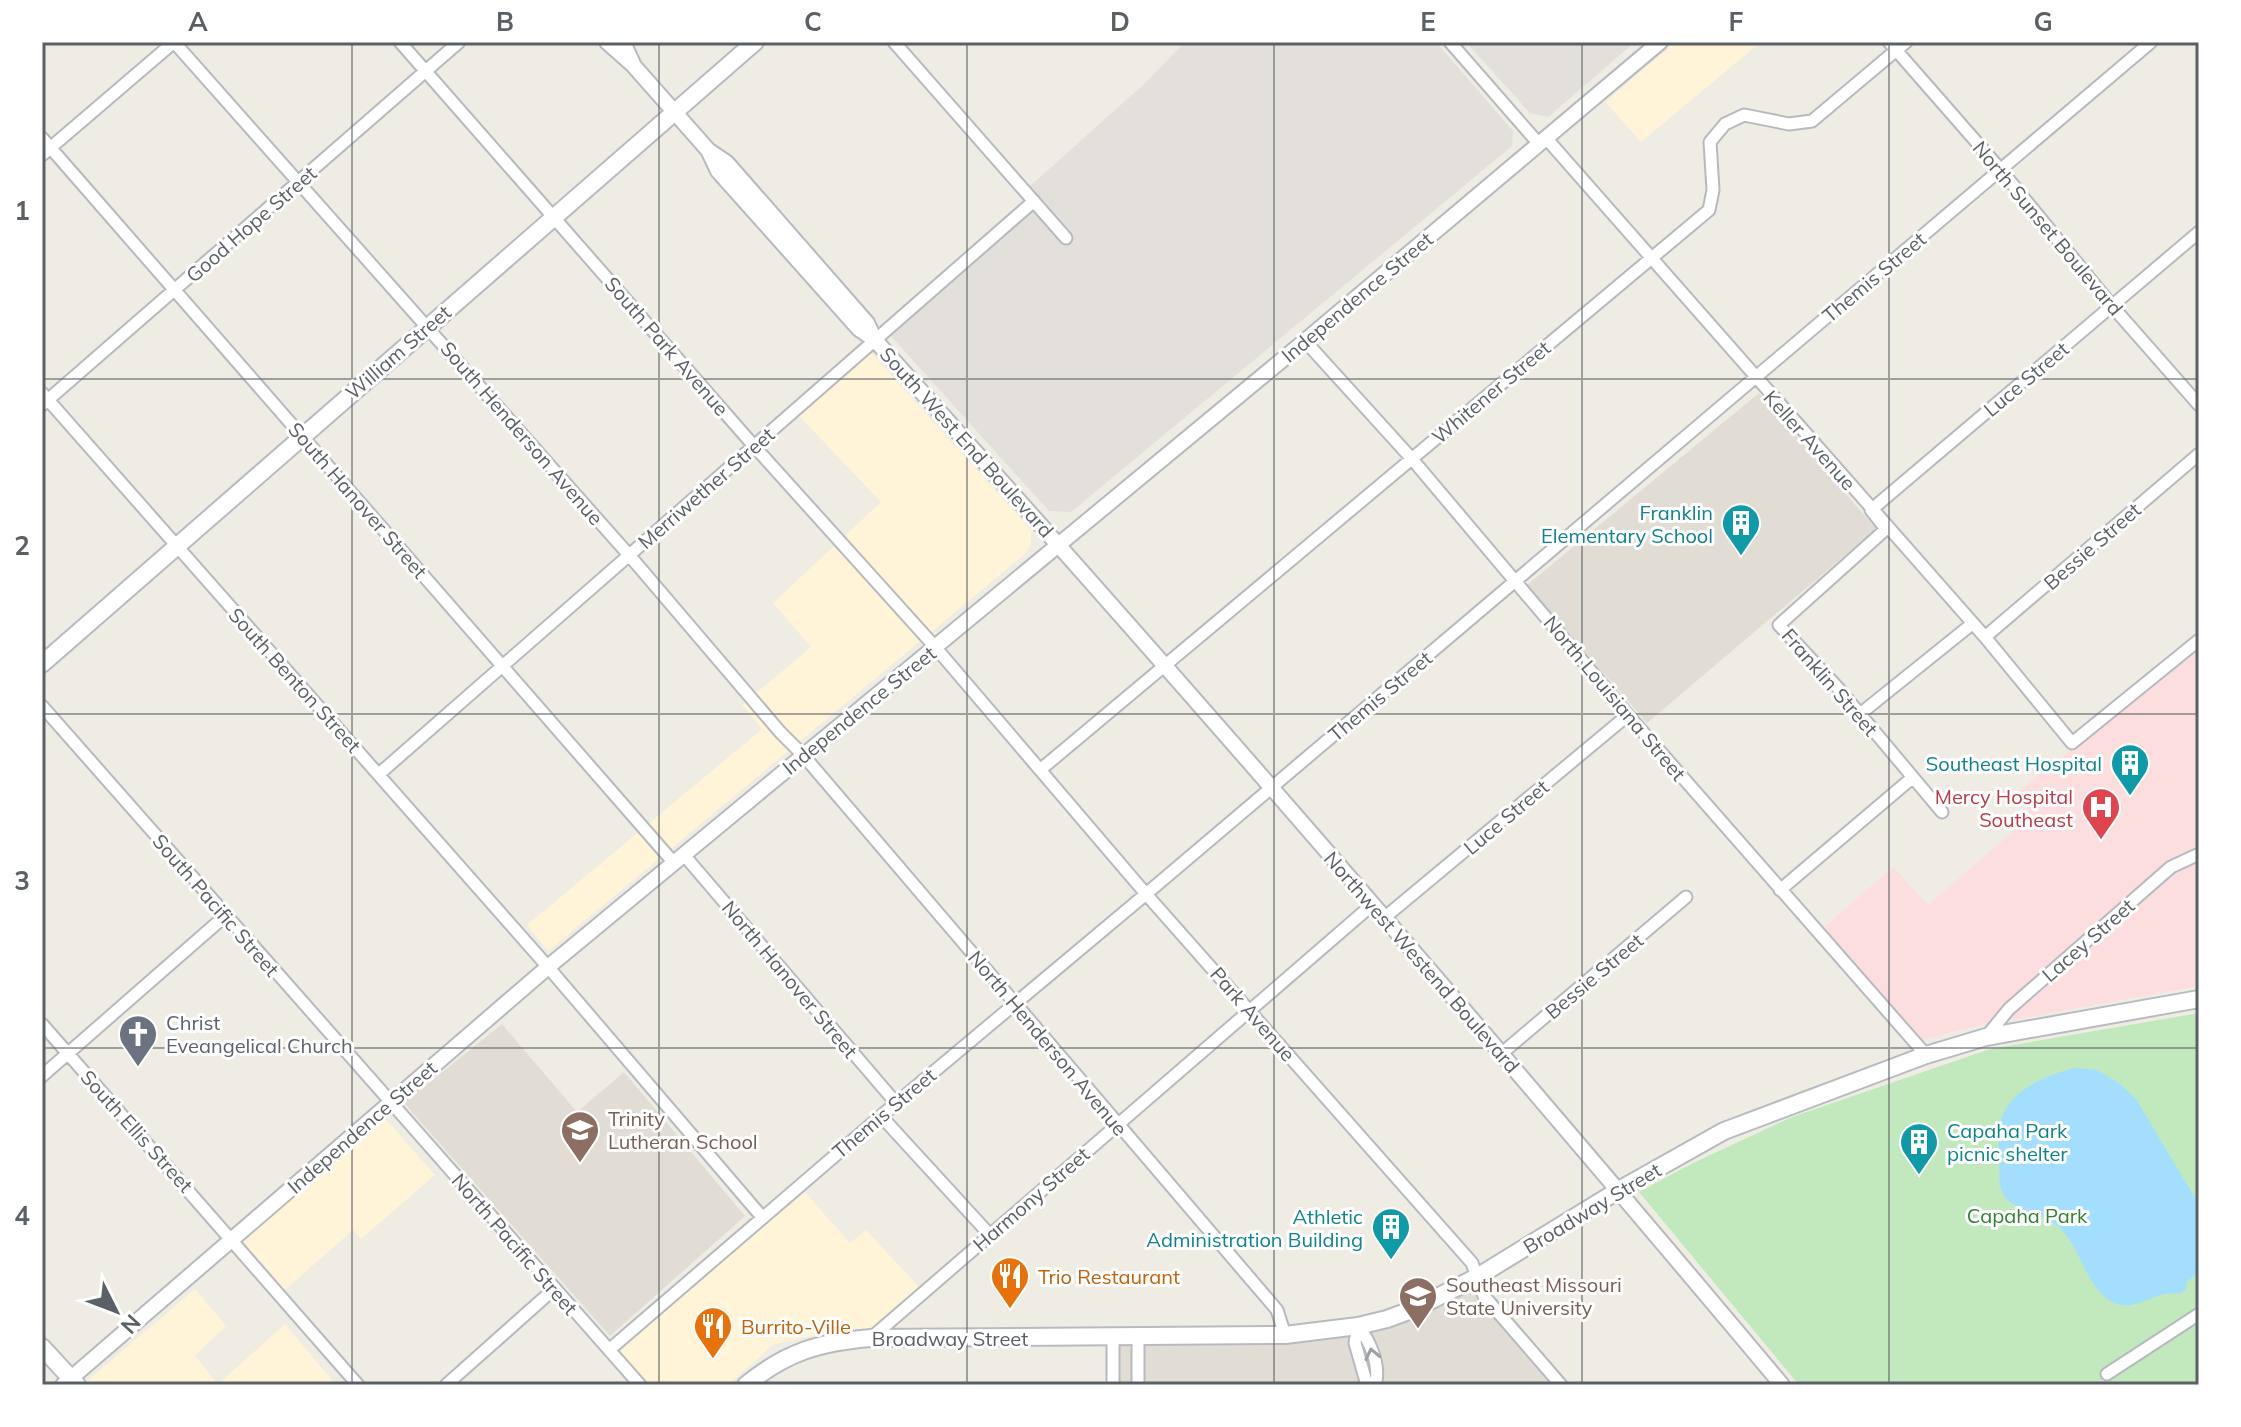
<svg xmlns="http://www.w3.org/2000/svg" width="2241" height="1427" font-family="Mulish,sans-serif">
  <style>
    .commercial { fill: #fff3d8 }
    .industrial { fill: #e3dfdb }
    .education { fill: #e1ddd4 }
    .medical { fill: #fddede }
    .green { fill: #c1e9bd }
    .water { fill: #a3deff }
    .lines { fill: none; stroke-linecap: round; stroke-linejoin: round }
    .minor-casing { stroke: #b6babe; stroke-width: 15 }
    .tertiary-casing { stroke: #b6babe; stroke-width: 18 }
    .secondary-casing { stroke: #b7bbc1; stroke-width: 20 }
    .minor { stroke: #fff; stroke-width: 11 }
    .tertiary { stroke: #fff; stroke-width: 14 }
    .secondary { stroke: #fff; stroke-width: 16 }
    .oneway { stroke: #9da0a3 }
    .grid { fill: none; stroke: #5b6065; stroke-width: 2; stroke-opacity: 0.55 }
    .labels { text-anchor: middle; dominant-baseline: central; stroke-width: 6; stroke-linejoin: round; paint-order: stroke }
    .street-label { font-size: 20px; fill: #5b6065; stroke: #fff }
    .culture-label { font-size: 20px; fill: #0d838f; stroke: #fff; text-anchor: end }
    .health-label { font-size: 20px; fill: #be3a42; stroke: #fff; text-anchor: end }
    .worship-label { font-size: 20px; fill: #5b616d; stroke: #fff; text-anchor: start }
    .education-label { font-size: 20px; fill: #785e54; stroke: #fff; text-anchor: start }
    .park-label { font-size: 20px; fill: #30822d; stroke: #fff }
    .food-label { font-size: 20px; fill: #c56008; stroke: #fff; text-anchor: start }
    .neatline { fill: none; stroke: #5b6065; stroke-width: 3 }
    .grid-label { font-size: 26px; text-anchor: middle; font-weight: bold; fill: #5b6065 }
  </style>
  <rect width="100%" height="100%" fill="#efece3"/>
  <path class="commercial" d="M1676,42H1761L1641,142L1605,102Z
    M870,352L1031,530V545L1025,554L548,951L527,925L762,729L742,705L811,647L773,603L881,502L799,416Z
    M384,1117L435,1175L361,1239L353,1230L285,1290L243,1241Z
    M805,1192L850,1243L866,1230L919,1287L872,1328L799,1338L773,1345L728,1385H649L618,1351Z
    M195,1289L226,1326L195,1356L218,1384L285,1324L333,1381L329,1385H89L86,1382Z"/>
  <path class="industrial" d="M1185,42H1436L1513,131L1512,146L1071,512L1049,511L891,336L1040,199L1029,187L1143,85Z
    M1466,42H1635L1548,117L1530,113Z"/>
  <path class="education" d="M1759,393L1876,529L1647,723L1527,585Z
    M502,1024L577,1112L624,1072L745,1216L610,1336L404,1103Z
    M1477,1277L1484,1296L1561,1385H1113V1338L1358,1326Z"/>
  <path class="medical" d="M2199,650V986L1963,1029L1923,1040L1821,930L1893,867L1928,905L2032,815L2015,794Z"/>
  <path class="green" d="M2199,1013V1385H1799L1639,1192L1691,1164L1792,1117L1990,1049Z"/>
  <path class="water" d="M2075,1068L2097,1070L2120,1084L2136,1099L2174,1163L2199,1204V1273L2186,1282V1289L2179,1294C2155,1288 2134,1317 2109,1300C2085,1283 2081,1250 2061,1229C2047,1214 2023,1214 2008,1200C1997,1190 2000,1174 1999,1160C1999,1149 1998,1135 2000,1123C2008,1090 2046,1075 2075,1068Z"/>
  <g class="lines">
    <g class="minor-casing">
      <path id="minor" d="M174,42L629,555L780,732L803,755L1277,1310L1285,1335
        M400,42L754,446L936,648L1146,894L1472,1263L1484,1296L1561,1385
        M894,42L1066,238
        M1450,42L1539,144
        M1889,42L2000,169L2112,306L2199,405
        M42,138L674,863
        M1546,138L1985,637L2072,743L2199,640
        M42,155L174,42
        M1305,341L1412,459L1628,715L1926,1055
        M42,393L548,967L762,1217
        M42,405L459,42
        M1985,637L2199,454
        M42,706L640,1385
        M1860,714L1972,624
        M1040,770L1709,210L1713,190L1710,142L1725,124L1744,115L1789,124L1812,121L1906,42
        M379,774L1034,201
        M1942,812L1838,688L1779,625L1886,529L1871,510L2199,232
        M684,855L896,1103
        M1780,890L1912,778
        M1384,918L1628,715
        M42,1024L358,1385
        M1986,1037L2009,1009L2171,867L2199,854
        M1501,1054L1686,897
        M42,1076L225,916
        M881,1116L990,1235
        M1358,1326C1370,1341 1381,1366 1375,1385
        M1358,1326L1355,1343L1367,1385
        M871,1338L1373,904
        M609,1350L881,1116L1146,894L2151,42
        M2107,1374L2199,1314
        M446,1385L554,1289
        M1113,1385V1338
        M1138,1385V1337"/>
    </g>
    <g class="tertiary-casing">
      <path id="tertiary" d="M607,42L633,65L708,150L727,163L867,323L875,340
        M623,42L633,64
        M708,150L718,171L859,329L875,340C1184,683 1486,1032 1782,1385
        M63,1385L548,967L1305,341L1660,42"/>
    </g>
    <g class="secondary-casing">
      <path id="secondary" d="M42,664L755,42
        M42,1347L77,1385
        M746,1385C786,1352 820,1342 871,1338L1285,1335L1358,1326L1387,1319L1414,1309L1477,1277L1619,1190L1724,1131L1926,1055L1986,1037L2199,999"/>
    </g>
    <use href="#minor" class="minor"/>
    <use href="#tertiary" class="tertiary"/>
    <use href="#secondary" class="secondary"/>
  </g>
  <defs><path id="oneway-chevron" d="M-2-3.5L2.5 0L-2 3.5" fill="none" stroke-width="1.6" stroke-linecap="round" stroke-linejoin="round" transform="scale(2)"/></defs>
  <use class="oneway" href="#oneway-chevron" transform="translate(1372 1354) rotate(-102)"/>
  <path class="grid" d="M352,42V1385M659,42V1385M967,42V1385M1274,42V1385M1582,42V1385M1889,42V1385M42,379H2199M42,714H2199M42,1048H2199"/>
  <defs>
    <g id="building-pin" transform="scale(2)"><path d="M0 17L-7.5 6A9.5 9.5 0 1 1 7.5 6Z" fill="#0f9aa8" stroke="#fff"/><path d="M-4-6H4V6H1V3H-1V6H-4ZM-2.5-4.3h1.7v1.8h-1.7ZM.8-4.3h1.7v1.8H.8ZM-2.5-1h1.7V.8h-1.7ZM.8-1h1.7V.8H.8Z" fill="#fff"/></g>
    <g id="hospital-pin" transform="scale(2)"><path d="M0 17L-7.5 6A9.5 9.5 0 1 1 7.5 6Z" fill="#e0444e" stroke="#fff"/><path d="M-5-5h3v3.5h4V-5h3V5h-3V1.5h-4V5h-3Z" fill="#fff"/></g>
    <g id="church-pin" transform="scale(2)"><path d="M0 17L-7.5 6A9.5 9.5 0 1 1 7.5 6Z" fill="#6b7280" stroke="#fff"/><path d="M-1.2-6h2.4v3.5h3.3v2.4h-3.3V6h-2.4V-.1h-3.3v-2.4h3.3Z" fill="#fff"/></g>
    <g id="school-pin" transform="scale(2)"><path d="M0 17L-7.5 6A9.5 9.5 0 1 1 7.5 6Z" fill="#8d6e63" stroke="#fff"/><path d="M0-5L7-2L0 1L-7-2ZM-4 1L0 2.5L4 1V4Q0 6-4 4Z" fill="#fff"/></g>
    <g id="restaurant-pin" transform="scale(2)"><path d="M0 17L-7.5 6A9.5 9.5 0 1 1 7.5 6Z" fill="#e8710a" stroke="#fff"/><path d="M-5-6h1v4h1v-4h1v4h1v-4h1v5L-1.5 .5V6h-2V.5L-5-1ZM5-6V6H3V1.5H1.5Q1.5-4 5-6Z" fill="#fff"/></g>
    <g id="university-pin" transform="scale(2)"><path d="M0 17L-7.5 6A9.5 9.5 0 1 1 7.5 6Z" fill="#8d6e63" stroke="#fff"/><path d="M0-5L7-2L0 1L-7-2ZM-4 1L0 2.5L4 1V4Q0 6-4 4Z" fill="#fff"/></g>
  </defs>
  <g fill-rule="evenodd">
    <use href="#building-pin" x="1741" y="523"/>
    <use href="#building-pin" x="2130" y="763"/>
    <use href="#hospital-pin" x="2101" y="807"/>
    <use href="#church-pin" x="138" y="1034"/>
    <use href="#school-pin" x="580" y="1130"/>
    <use href="#building-pin" x="1919" y="1142"/>
    <use href="#building-pin" x="1391" y="1227"/>
    <use href="#restaurant-pin" x="1010" y="1276"/>
    <use href="#university-pin" x="1418" y="1296"/>
    <use href="#restaurant-pin" x="713" y="1326"/>
  </g>
  <g class="labels">
    <g class="street-label">
      <text transform="translate(251 224) rotate(-41)">Good Hope Street</text>
      <text transform="translate(2048 228) rotate(50)">North Sunset Boulevard</text>
      <text transform="translate(1874 277) rotate(-40)">Themis Street</text>
      <text transform="translate(1357 297) rotate(-40)">Independence Street</text>
      <text transform="translate(667 346) rotate(49)">South Park Avenue</text>
      <text transform="translate(398 352) rotate(-41)">William Street</text>
      <text transform="translate(2026 379) rotate(-40)">Luce Street</text>
      <text transform="translate(1491 392) rotate(-40)">Whitener Street</text>
      <text transform="translate(522 433) rotate(49)">South Henderson Avenue</text>
      <text transform="translate(1810 440) rotate(48)">Keller Avenue</text>
      <text transform="translate(967 442) rotate(48)">South West End Boulevard</text>
      <text transform="translate(706 488) rotate(-41)">Merriwether Street</text>
      <text transform="translate(358 500) rotate(49)">South Hanover Street</text>
      <text transform="translate(2092 546) rotate(-41)">Bessie Street</text>
      <text transform="translate(295 680) rotate(48)">South Benton Street</text>
      <text transform="translate(1830 682) rotate(49)">Franklin Street</text>
      <text transform="translate(1380 696) rotate(-40)">Themis Street</text>
      <text transform="translate(1615 698) rotate(50)">North Louisiana Street</text>
      <text transform="translate(859 710) rotate(-39)">Independence Street</text>
      <text transform="translate(1506 817) rotate(-40)">Luce Street</text>
      <text transform="translate(216 905) rotate(49)">South Pacific Street</text>
      <text transform="translate(2088 940) rotate(-41)">Lacey Street</text>
      <text transform="translate(1422 962) rotate(49)">Northwest Westend Boulevard</text>
      <text transform="translate(1594 976) rotate(-40)">Bessie Street</text>
      <text transform="translate(790 979) rotate(50)">North Hanover Street</text>
      <text transform="translate(1253 1014) rotate(49)">Park Avenue</text>
      <text transform="translate(1048 1043) rotate(50)">North Henderson Avenue</text>
      <text transform="translate(884 1113) rotate(-40)">Themis Street</text>
      <text transform="translate(362 1127) rotate(-41)">Independence Street</text>
      <text transform="translate(137 1131) rotate(48)">South Ellis Street</text>
      <text transform="translate(1031 1199) rotate(-41)">Harmony Street</text>
      <text transform="translate(1592 1208) rotate(-31)">Broadway Street</text>
      <text transform="translate(515 1244) rotate(49)">North Pacific Street</text>
      <text x="950" y="1338">Broadway Street</text>
    </g>
    <g class="culture-label">
      <text x="1713" y="512">Franklin<tspan x="1713" dy="23">Elementary School</tspan></text>
      <text x="2102" y="763">Southeast Hospital</text>
      <text x="1947" y="1130" text-anchor="start">Capaha Park<tspan x="1947" dy="23">picnic shelter</tspan></text>
      <text x="1363" y="1216">Athletic<tspan x="1363" dy="23">Administration Building</tspan></text>
    </g>
    <g class="health-label">
      <text x="2073" y="796">Mercy Hospital<tspan x="2073" dy="23">Southeast</tspan></text>
    </g>
    <g class="worship-label">
      <text x="166" y="1022">Christ<tspan x="166" dy="23">Eveangelical Church</tspan></text>
    </g>
    <g class="education-label">
      <text x="608" y="1118">Trinity<tspan x="608" dy="23">Lutheran School</tspan></text>
      <text x="1446" y="1284">Southeast Missouri<tspan x="1446" dy="23">State University</tspan></text>
    </g>
    <g class="park-label">
      <text x="2027" y="1215">Capaha Park</text>
    </g>
    <g class="food-label">
      <text x="1038" y="1276">Trio Restaurant</text>
      <text x="741" y="1326">Burrito-Ville</text>
    </g>
  </g>
  <rect width="2241" height="1427" fill="none" stroke="#ffffff" stroke-width="88"/>
  <g transform="translate(116 1311) rotate(132)" stroke="#ffffff" stroke-width="6" paint-order="stroke">
  <path d="M0-6L14 30L0 20L-14 30Z" fill="#5b6065"/>
  <text y="-12" font-size="22" font-weight="bold" text-anchor="middle" fill="#5b6065">N</text>
  </g>
  <rect x="44" y="44" width="2153" height="1339" class="neatline"/>
  <g class="grid-label">
    <text x="198" y="31">A</text>
    <text x="505" y="31">B</text>
    <text x="813" y="31">C</text>
    <text x="1120" y="31">D</text>
    <text x="1428" y="31">E</text>
    <text x="1736" y="31">F</text>
    <text x="2043" y="31">G</text>
    <text x="22" y="220">1</text>
    <text x="22" y="555">2</text>
    <text x="22" y="890">3</text>
    <text x="22" y="1225">4</text>
  </g>
</svg>
